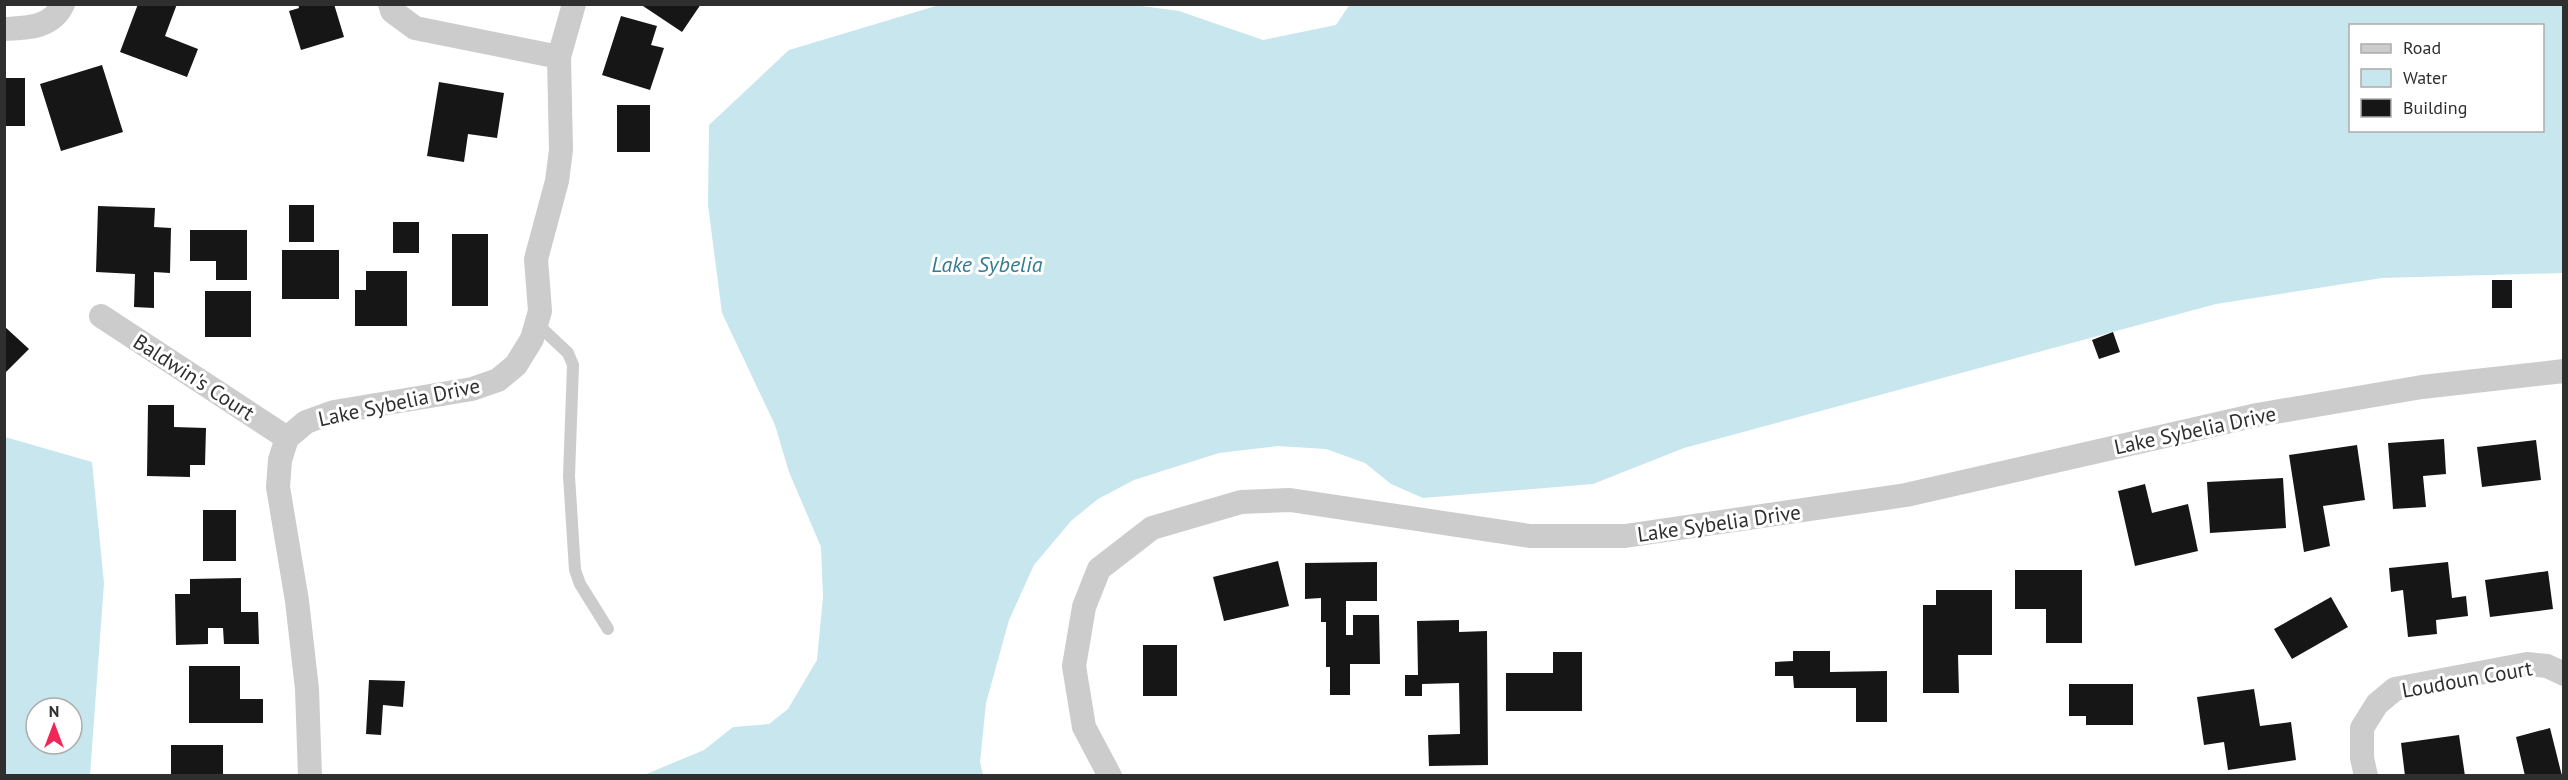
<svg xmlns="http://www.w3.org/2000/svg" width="2568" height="780" font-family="'PT Sans',sans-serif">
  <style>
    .water { fill: #c7e6ee; fill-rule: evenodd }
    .building { fill: #161616 }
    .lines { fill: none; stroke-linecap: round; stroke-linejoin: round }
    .service { stroke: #ccc; stroke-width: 12 }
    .minor { stroke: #ccc; stroke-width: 24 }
    .labels { text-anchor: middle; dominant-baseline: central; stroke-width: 6; stroke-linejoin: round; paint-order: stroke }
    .street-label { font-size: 21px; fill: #2f2f2f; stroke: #fff }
    .water-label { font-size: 22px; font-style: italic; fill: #357c90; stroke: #fff }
  </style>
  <rect width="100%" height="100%" fill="#fff"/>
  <path class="water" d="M939,5H1134L1179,11L1263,40L1336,25L1350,4L2563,5V273L2382,278L2216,304L1684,448L1593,484L1423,498L1391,484L1365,463L1326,449L1278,446L1219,453L1134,480L1098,499L1071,521L1034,565L1009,620L986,703L980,762L983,775H644L704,750L733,727L769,724L788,709L817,660L823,597L821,547L789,472L775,425L722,313L708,205L709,125L789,50ZM2350,26H2542V130H2350Z
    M5,437L92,462L104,583L90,775H5ZM36,708H72V744H36Z"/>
  <path class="building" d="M138,4H177L165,36L198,49L187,77L120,52Z
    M298,4H334L344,37L301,50L289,11L299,8Z
    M640,4H701L682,32Z
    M621,16L657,26L651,45L664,48L650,90L602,75Z
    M102,65L123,132L61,151L40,84Z
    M4,78H25V126H4Z
    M439,82L504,93L497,138L468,134L464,162L427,156Z
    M617,105H650V152H617Z
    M289,205H314V242H289Z
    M98,206L155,208L154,227L171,228L170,273L154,272V308L134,307L135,274L96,272Z
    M393,222H419V253H393Z
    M190,230H247V280H216V261H190Z
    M452,234H488V306H452Z
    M282,250H339V299H282Z
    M366,271H407V326H355V290H366Z
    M2492,280H2512V308H2492Z
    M205,291H251V337H205Z
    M4,326L29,349L4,374Z
    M2113,332L2120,352L2099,359L2092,340Z
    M148,405H174V427L206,428L205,465H190V477L147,476Z
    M2444,439L2446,474L2423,476L2426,507L2393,509L2388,443Z
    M2536,440L2541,480L2482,487L2477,447Z
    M2357,445L2365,500L2323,506L2330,546L2304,552L2289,455Z
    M2283,478L2286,528L2210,533L2207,482Z
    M2145,484L2152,513L2188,504L2198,551L2135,566L2118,491Z
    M203,510H236V561H203Z
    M1278,561L1289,606L1224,621L1213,577Z
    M1377,562V601H1346V635H1353V615H1379L1380,664H1350V695H1330V667H1326V622H1321V598L1305,599V563Z
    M2448,562L2452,598L2466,596L2468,616L2436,620L2437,634L2408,637L2403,590L2391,592L2389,568Z
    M2015,570H2082V643H2046V609H2015Z
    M2548,571L2553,609L2490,617L2485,580Z
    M241,578V612H258L259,644H224L223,628H208V644L176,645L175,594H190V579Z
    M1936,590H1992V655H1958L1959,693H1923V605H1936Z
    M2331,597L2348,627L2292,659L2274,629Z
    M1459,620V632L1487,631L1488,765L1429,766L1428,735L1460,734L1459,683L1422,684V696H1405V675H1418L1417,621Z
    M1143,645H1177V696H1143Z
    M1793,651H1830V672L1887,671V722H1856V688H1794L1793,676H1775V662L1793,661Z
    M1553,652H1582V711H1506V673H1553Z
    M189,666H240V699H263V723H189Z
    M369,680L405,681L403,707L383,705L381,735L366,734Z
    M2069,684H2133V725H2086V716H2069Z
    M2254,689L2260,726L2291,722L2296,760L2228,770L2224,742L2204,745L2197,697Z
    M2550,728L2562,776H2525L2516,737Z
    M2459,735L2465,776H2405L2401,743Z
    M171,745H223V776H171Z"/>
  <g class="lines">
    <path class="service" d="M536,323L568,353L573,365L569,476L575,570L580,584L608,629"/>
    <path class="minor" d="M390,4L392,11L415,28L559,57
      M4,29C27,28 52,28 63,4
      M101,316L287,438
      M310,776L307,689L297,601L278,487L280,460L287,438L306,422L334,412L472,389L498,380L516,365L532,339L540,311L536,259L557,181L561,150L559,57L574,4
      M1110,776L1084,727L1074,666L1084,607L1099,569L1152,528L1241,502L1290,500L1530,536H1625L1906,495L2257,415L2422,387L2564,371
      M2366,776L2362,758V728L2377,704L2395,689L2527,664L2547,666L2564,674"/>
  </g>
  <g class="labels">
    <g class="street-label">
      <text transform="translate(194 377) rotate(33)">Baldwin's Court</text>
      <text transform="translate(399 402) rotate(-12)">Lake Sybelia Drive</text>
      <text transform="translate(2195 430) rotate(-12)">Lake Sybelia Drive</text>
      <text transform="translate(1719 523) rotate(-8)">Lake Sybelia Drive</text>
      <text transform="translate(2467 679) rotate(-10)">Loudoun Court</text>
    </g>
    <g class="water-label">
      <text x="987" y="264">Lake Sybelia</text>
    </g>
  </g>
  <rect width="2568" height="780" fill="none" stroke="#2f2f2f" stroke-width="12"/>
  <rect x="2349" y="24" width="195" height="108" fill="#ffffff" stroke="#acacac" stroke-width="1.5"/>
  <rect x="2361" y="44" width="30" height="9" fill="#cccccc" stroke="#acacac" stroke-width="1.5"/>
  <text x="2403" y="54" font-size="18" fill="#2f2f2f">Road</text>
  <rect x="2361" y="69" width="30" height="18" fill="#c7e6ee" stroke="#acacac" stroke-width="1.5"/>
  <text x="2403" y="84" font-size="18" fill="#2f2f2f">Water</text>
  <rect x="2361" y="99" width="30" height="18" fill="#161616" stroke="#acacac" stroke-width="1.5"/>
  <text x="2403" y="114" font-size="18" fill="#2f2f2f">Building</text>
  <g transform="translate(54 726)"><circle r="28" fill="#ffffff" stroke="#acacac" stroke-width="1.5"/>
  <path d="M0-4.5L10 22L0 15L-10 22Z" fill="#f12658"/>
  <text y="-9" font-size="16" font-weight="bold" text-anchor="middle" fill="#2f2f2f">N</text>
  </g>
</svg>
